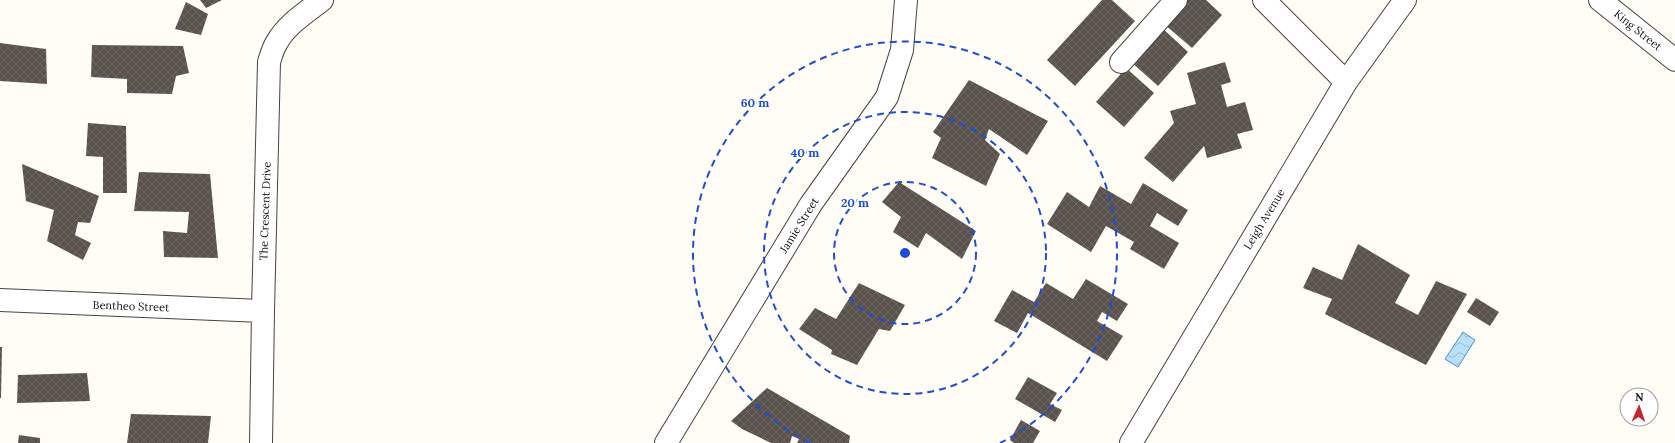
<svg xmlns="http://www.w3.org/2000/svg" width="1675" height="443" font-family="Lora,serif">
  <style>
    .water { fill: url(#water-waves); stroke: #3f96cf }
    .building { fill: url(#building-cross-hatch) }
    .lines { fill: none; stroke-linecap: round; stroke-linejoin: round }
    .minor-casing { stroke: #444; stroke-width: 24 }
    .minor { stroke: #fff; stroke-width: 22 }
    .ring { fill: none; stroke: #1d4ed8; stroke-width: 2; stroke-dasharray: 7 5 }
    .labels { text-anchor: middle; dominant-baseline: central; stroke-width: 4; stroke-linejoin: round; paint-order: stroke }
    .street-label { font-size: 11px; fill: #111; stroke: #fff }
    .centre { fill: #1d4ed8; stroke: #fff; stroke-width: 2 }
    .ring-label { font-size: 12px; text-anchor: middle; font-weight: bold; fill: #1d4ed8; stroke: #fff; stroke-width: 4; stroke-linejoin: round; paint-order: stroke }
  </style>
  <defs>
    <pattern id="water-waves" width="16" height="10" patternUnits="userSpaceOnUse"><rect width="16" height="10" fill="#b9e0f7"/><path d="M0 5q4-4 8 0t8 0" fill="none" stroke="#9ebfd3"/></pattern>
    <pattern id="building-cross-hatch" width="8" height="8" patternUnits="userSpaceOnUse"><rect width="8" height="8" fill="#5a524d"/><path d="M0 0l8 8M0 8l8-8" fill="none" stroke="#6d6662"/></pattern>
  </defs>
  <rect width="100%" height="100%" fill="#fffdf5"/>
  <path class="water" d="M1463,332L1475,340L1458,367L1445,359Z"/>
  <path class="building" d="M200,0H222L206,8Z
    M1102,0H1112L1135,21L1075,86L1047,60Z
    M1185,0H1206L1222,15L1192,48L1164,24Z
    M186,2L208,14L201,35L175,29Z
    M1161,27L1188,52L1158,86L1130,61Z
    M0,43L46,49L47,84L0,81Z
    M92,45L183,46L189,73L176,76L172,94L127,93V79L91,77Z
    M1225,62L1231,82L1221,85L1227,107L1245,102L1253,130L1237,134L1242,148L1207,158L1204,146L1173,182L1144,158L1174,123L1170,111L1196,104L1187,73Z
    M1126,68L1154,93L1124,127L1096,102Z
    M969,80L1048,121L1027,155L989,129L985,140L1000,154L986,186L932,158L941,138L933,132Z
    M88,123L126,126L127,193H103V157L86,156Z
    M22,164L99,196L90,223L78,222L75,235L91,243L83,260L47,241L54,210L26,201Z
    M139,172L210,174L218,258L164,257L163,231L187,233L189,212L134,211Z
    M899,182L976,231L962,259L926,233L918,248L893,232L901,217L882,202Z
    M1143,183L1188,210L1178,226L1157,213L1150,226L1179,243L1164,269L1130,249L1134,242L1106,226L1091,252L1047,224L1067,192L1089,207L1100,186L1131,204Z
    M1358,244L1410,275L1395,303L1418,315L1436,281L1467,294L1426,365L1325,314L1332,299L1303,288L1313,267L1342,280Z
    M1086,279L1128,304L1117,321L1102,312L1097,321L1123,336L1107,361L1028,313L1017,333L994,321L1012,290L1034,302L1046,283L1073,299Z
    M859,283L905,305L890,331L879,329L857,365L831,354L832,350L799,329L815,308L836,319Z
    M1476,298L1499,312L1490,326L1467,312Z
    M0,347H2L1,398H0Z
    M87,373L90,401L17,403L18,375Z
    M1028,377L1057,393L1050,404L1062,410L1055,422L1015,399Z
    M767,388L850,436L849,443H797L799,439L792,436L790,443H771L742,429L731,421Z
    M131,414L211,416L208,443H127Z
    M1021,420L1040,431L1033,443H1014L1010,440Z
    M19,435L40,438V443H18Z"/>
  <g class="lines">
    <g class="minor-casing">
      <path id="minor" d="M1264,0L1346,82
        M1600,0L1675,60
        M1121,62L1176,0
        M0,300L263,311
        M261,443L263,311L269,62C271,56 273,48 277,42C287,24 307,12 322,0
        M666,443L811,204L887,97L902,50L906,0
        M1131,443L1346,82L1405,0"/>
    </g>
    <use href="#minor" class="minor"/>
  </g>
  <g class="ring">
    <circle cx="905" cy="253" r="71"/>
    <circle cx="905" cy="253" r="141"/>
    <path d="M810 443A212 212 0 1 1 1000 443"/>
  </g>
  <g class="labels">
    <g class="street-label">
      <text transform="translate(1638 30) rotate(39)">King Street</text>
      <text transform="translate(265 211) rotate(-88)">The Crescent Drive</text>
      <text transform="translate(1264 219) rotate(-59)">Leigh Avenue</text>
      <text transform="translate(799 225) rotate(-58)">Jamie Street</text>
      <text transform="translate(131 306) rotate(2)">Bentheo Street</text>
    </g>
  </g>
  <circle cx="905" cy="253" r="6" class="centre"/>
  <g class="ring-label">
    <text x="755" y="107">60 m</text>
    <text x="805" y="157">40 m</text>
    <text x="855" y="207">20 m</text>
  </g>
  <g transform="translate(1639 407) rotate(2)"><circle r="19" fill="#ffffff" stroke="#a0a0a0"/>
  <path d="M0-3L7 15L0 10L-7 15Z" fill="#c4262e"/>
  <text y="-6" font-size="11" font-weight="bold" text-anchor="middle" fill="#111111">N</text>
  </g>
</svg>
